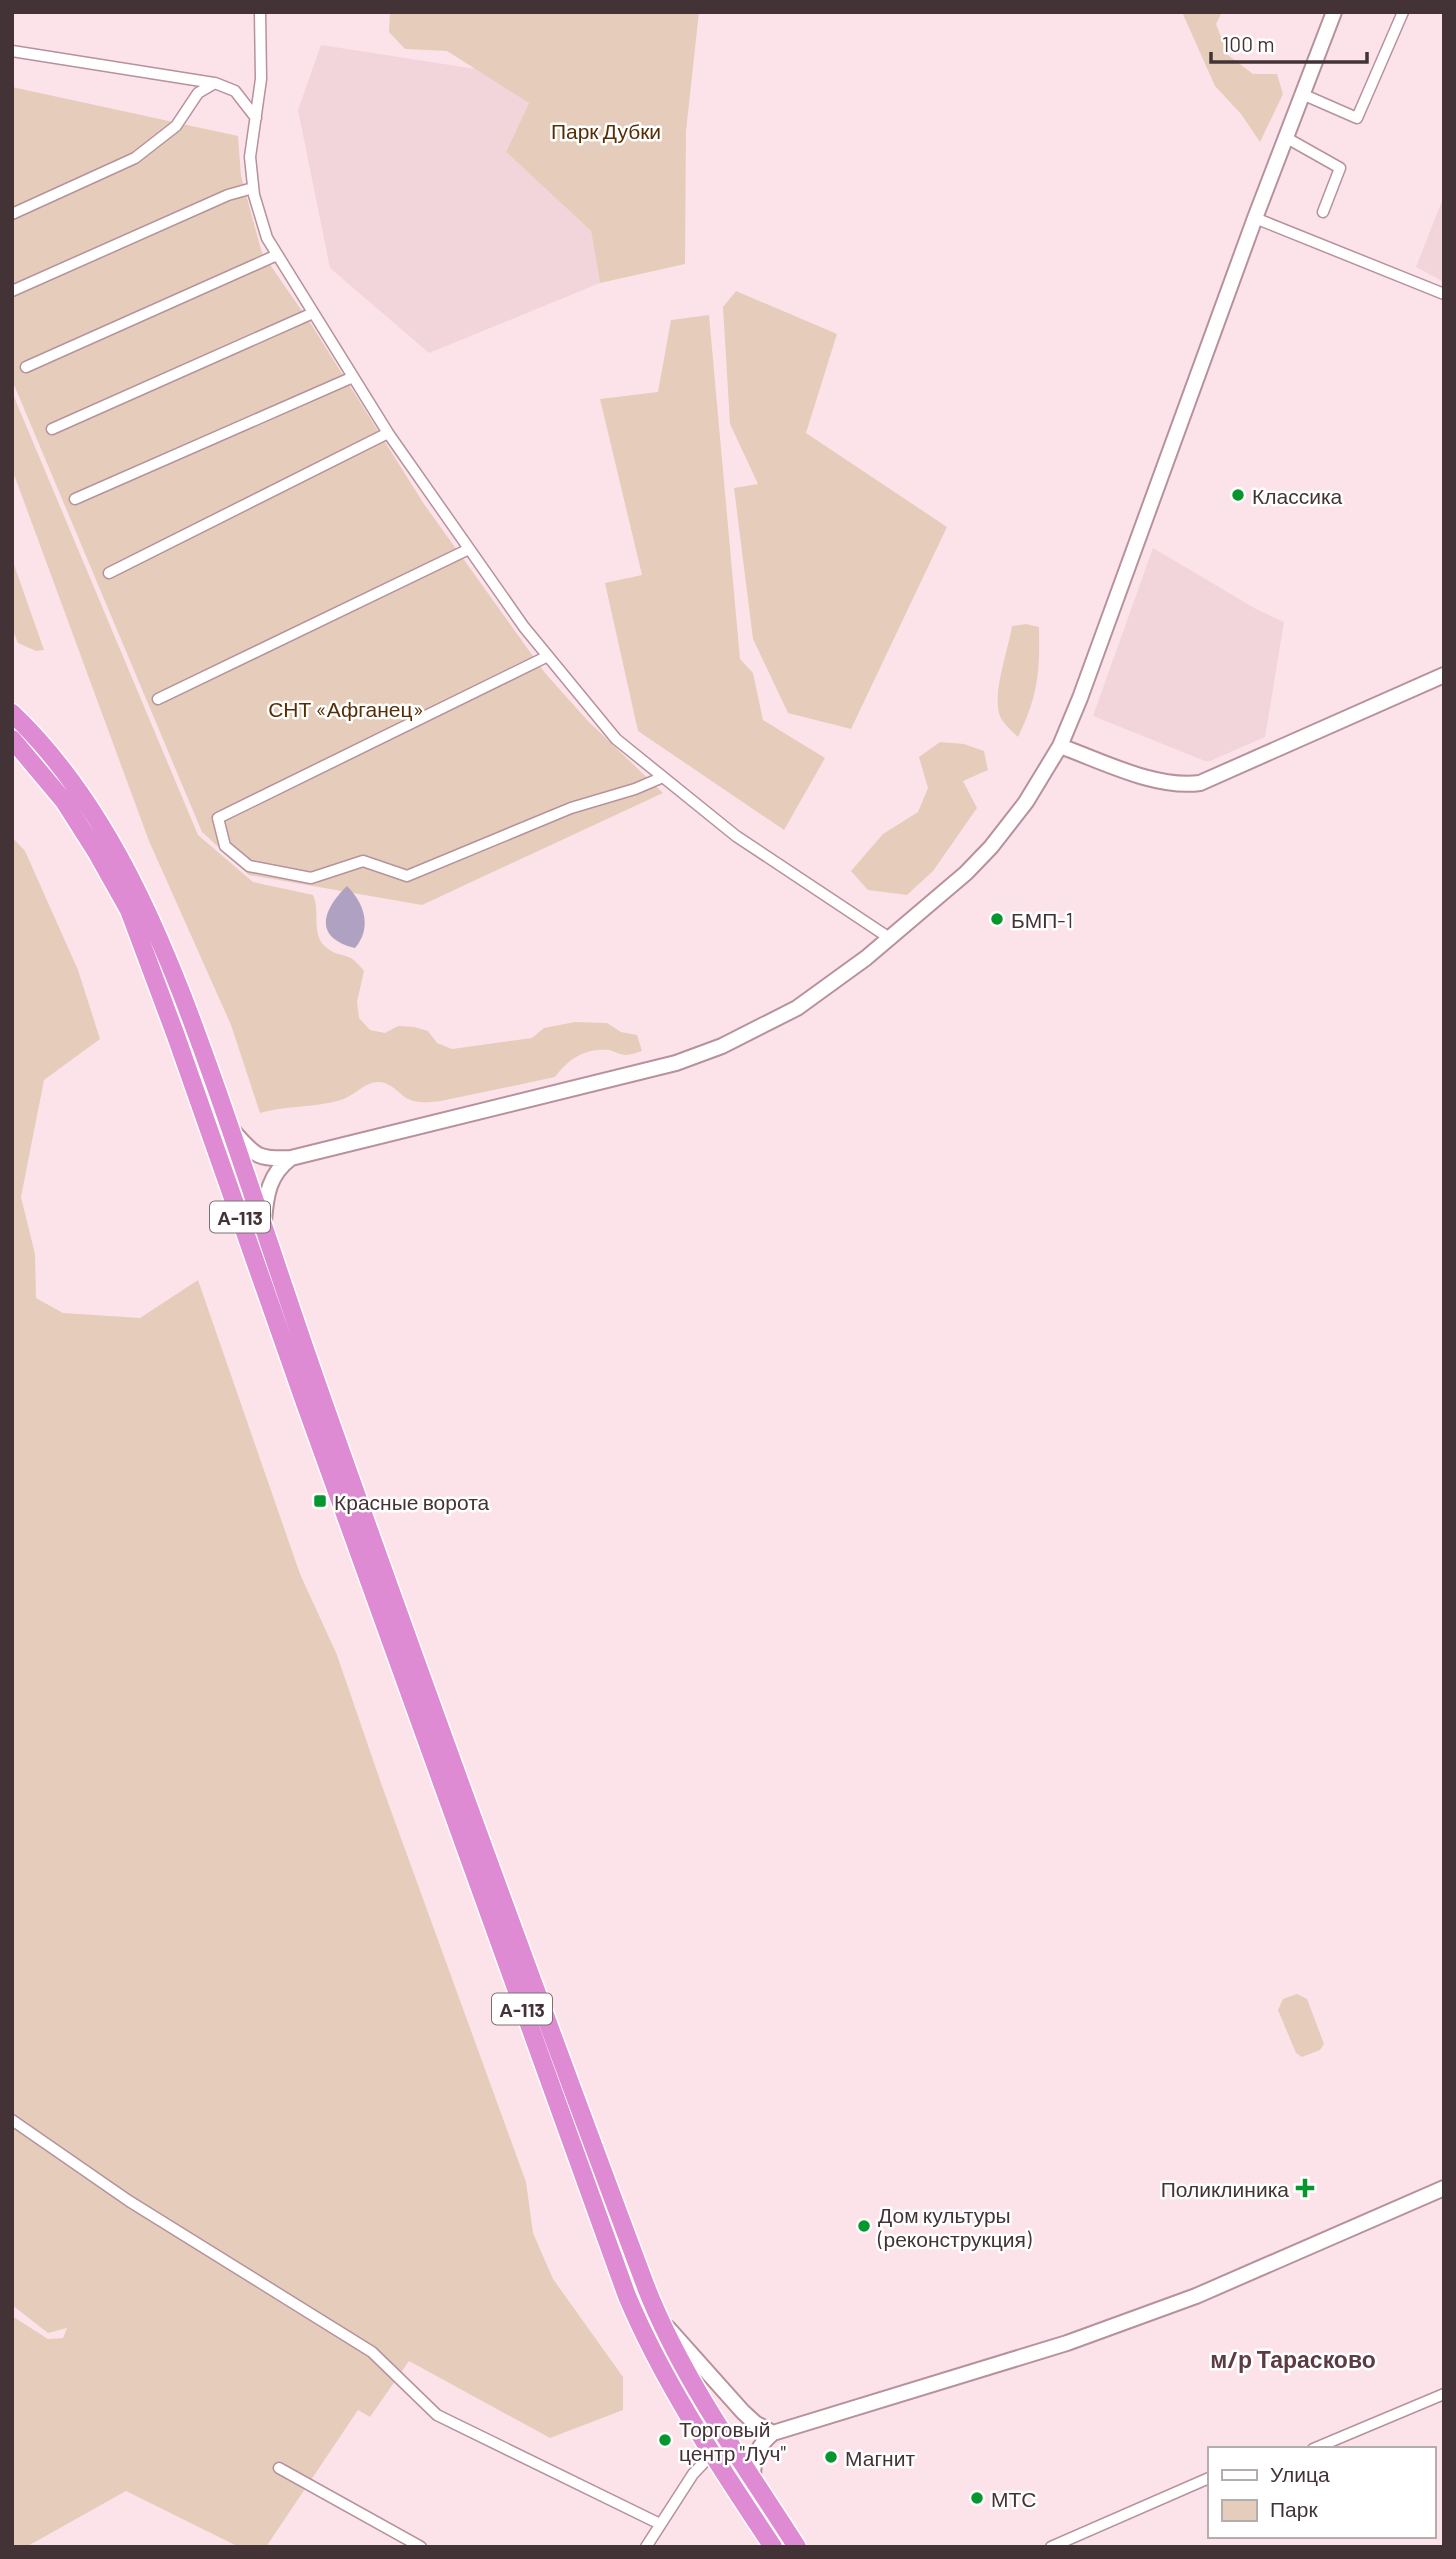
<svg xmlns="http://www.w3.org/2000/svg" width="1456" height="2559" font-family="Barlow,sans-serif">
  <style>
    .built { fill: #f2d4db }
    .green { fill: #e6cdbb }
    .water { fill: #aea1c1 }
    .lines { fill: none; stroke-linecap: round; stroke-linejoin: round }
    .street-casing { stroke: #b7919b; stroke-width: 13 }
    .secondary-casing { stroke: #b7919b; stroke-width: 18 }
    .highway-casing { stroke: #fff; stroke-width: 21 }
    .street { stroke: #fff; stroke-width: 10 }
    .secondary { stroke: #fff; stroke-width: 14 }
    .highway { stroke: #df8bd3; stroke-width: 18 }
    .poi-dot { fill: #05972e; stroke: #fff; stroke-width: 2.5 }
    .labels { text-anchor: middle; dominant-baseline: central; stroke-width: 5; stroke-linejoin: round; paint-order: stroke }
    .shield { fill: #fff; stroke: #7b7073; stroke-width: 2 }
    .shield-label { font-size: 19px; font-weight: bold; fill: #433337 }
    .park-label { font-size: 21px; fill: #572e04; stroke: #fff }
    .poi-label { font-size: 21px; fill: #433337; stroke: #fff; text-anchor: start }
    .neighbourhood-label { font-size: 23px; font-weight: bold; fill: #5c3b45; stroke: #fff }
  </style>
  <rect width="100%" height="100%" fill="#fce3e9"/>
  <path class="built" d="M321,45L476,69L529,103L506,152L591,231L600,283L429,353L330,268L298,110Z
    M1444,196V282L1416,267Z
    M1153,548L1256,609L1284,622L1265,737L1210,761H1205L1093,716Z"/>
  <path class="green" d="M390,12H699L686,131L685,264L600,283L591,231L506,152L529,103L447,51L405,49L389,32Z
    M1182,12H1222L1216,24L1228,55L1253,74H1277L1283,94L1260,142L1241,114L1215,86Z
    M12,87L238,136L241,176L262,253L311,324L424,504L545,673L587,720L663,793L422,905L249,875L202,832L12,380Z
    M736,291L837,334L806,433L947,527L851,729L788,713L753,639L734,488L758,484L730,424L723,307Z
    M709,315L740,659L753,673L763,720L825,758L784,830L638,731L605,583L642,575L600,399L658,392L671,320Z
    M12,392L198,835L253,882L313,895C321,911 310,936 327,948C342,960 348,949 364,971L357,1002L359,1018L370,1030L385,1033L398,1026L414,1027L428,1031L437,1043L452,1049L532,1038L544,1028L575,1022L607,1023L621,1032L637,1035L642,1051C638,1052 630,1055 626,1055C620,1055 614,1051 609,1050C584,1048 569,1059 555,1077L441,1101C431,1102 418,1104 408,1099C399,1094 392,1083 380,1082C365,1081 356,1095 341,1100C315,1108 287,1105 260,1113L231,1025L149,841L12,469Z
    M12,559L44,650L36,651L18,643L12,628Z
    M1026,624L1039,627C1040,672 1038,696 1018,737C1013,732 1006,726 1002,720C989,701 1009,648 1012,626Z
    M940,742L964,744L984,751L988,770L963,781L977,808L933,871L907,895L868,890L851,871L883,834L918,812L928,788L919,757Z
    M12,837L25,851L78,970L100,1039L44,1080L21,1197L35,1254L36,1298L63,1313L140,1318L198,1280L300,1574L337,1655L382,1786L526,2182L533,2233L553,2279L623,2377V2410L550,2438L409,2361L370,2417L358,2410L266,2547H239L126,2491L26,2547H12V2316L48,2339L63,2338L67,2328L48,2333L12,2305Z
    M1297,1994L1307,1999L1324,2044L1320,2050L1302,2057L1296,2053L1278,2010L1283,1999Z"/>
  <path class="water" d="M347,886C365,904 372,928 355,948C313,938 322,910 347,886Z"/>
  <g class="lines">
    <g class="street-casing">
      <path id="street" d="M260,12L261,79L250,157L254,195L267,238L388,433L524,627L616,739L736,836L891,939
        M12,51L214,83
        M1302,94L1357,118L1403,12
        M1285,137L1340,168L1323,212
        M12,214L135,158L176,126L198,93L215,83L235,91L256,118
        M1255,218L1444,294
        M12,291L228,195L253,188
        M26,367L277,255
        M52,429L313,313
        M75,499L353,377
        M109,573L388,433
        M548,656L218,818L225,846L249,866L311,878L363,861L407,876L571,808L635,789L663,777
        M158,699L469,549
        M12,2120L129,2201L372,2352L437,2415L660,2524
        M1313,2449L1444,2394
        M279,2468L421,2547
        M646,2547L693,2474L712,2454
        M1051,2547L1209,2478"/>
    </g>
    <g class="secondary-casing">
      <path id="secondary" d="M1060,746C1102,761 1155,789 1200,783L1444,675
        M232,1130C255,1155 256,1160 291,1158L676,1063L722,1046L797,1008L866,958L966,873L991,847L1026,802L1060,746L1080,698L1255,218L1334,12
        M264,1221C266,1195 269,1174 291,1158
        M668,2328L743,2412L755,2423L773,2433
        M753,2477C753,2458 758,2445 773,2433L1067,2343L1196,2296L1444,2188"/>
    </g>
    <g class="highway-casing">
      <path id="highway" d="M12,713C117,813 171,960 218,1093C254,1196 287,1299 323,1401C428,1698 536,1993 646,2287C683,2381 743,2462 797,2547
        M12,739L64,801L97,853L129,910L176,1036L305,1403L627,2296C665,2386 719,2465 773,2547"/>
    </g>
    <use href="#street" class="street"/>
    <use href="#secondary" class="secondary"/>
    <use href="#highway" class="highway"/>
  </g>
  <g class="poi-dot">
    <circle cx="1238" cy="495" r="7"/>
    <circle cx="997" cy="919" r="7"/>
    <rect x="313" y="1494" width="14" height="14" rx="3.5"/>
    <path d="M1301.5 2177.5h7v7h7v7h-7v7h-7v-7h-7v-7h7z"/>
    <circle cx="864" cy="2226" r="7"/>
    <circle cx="665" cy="2440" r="7"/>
    <circle cx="831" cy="2457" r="7"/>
    <circle cx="977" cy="2498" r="7"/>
  </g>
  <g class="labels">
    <g class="shield">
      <rect x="210" y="1201.5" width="60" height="31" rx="5"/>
      <rect x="492" y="1993.5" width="60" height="31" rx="5"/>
    </g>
    <g class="shield-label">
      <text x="240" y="1217">А-113</text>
      <text x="522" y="2009">А-113</text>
    </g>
    <g class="park-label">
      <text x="606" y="130">Парк Дубки</text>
      <text x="346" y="708">СНТ «Афганец»</text>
    </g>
    <g class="poi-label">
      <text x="1252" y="495">Классика</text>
      <text x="1011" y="919">БМП-1</text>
      <text x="334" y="1501">Красные ворота</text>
      <text x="1289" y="2188" text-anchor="end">Поликлиника</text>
      <text x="878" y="2214">Дом культуры<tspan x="878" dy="24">(реконструкция)</tspan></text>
      <text x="679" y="2428">Торговый<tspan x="679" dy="24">центр "Луч"</tspan></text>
      <text x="845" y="2457">Магнит</text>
      <text x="991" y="2498">МТС</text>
    </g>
    <g class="neighbourhood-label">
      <text x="1293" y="2359">м/р Тарасково</text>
    </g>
  </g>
  <rect width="1456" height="2559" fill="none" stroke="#433337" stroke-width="28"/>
  <rect x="1208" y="2447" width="228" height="91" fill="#ffffff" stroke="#b4adaf" stroke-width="2"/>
  <rect x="1222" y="2470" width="35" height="10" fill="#ffffff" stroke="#b4adaf" stroke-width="2"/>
  <text x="1270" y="2482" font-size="21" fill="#433337">Улица</text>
  <rect x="1222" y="2500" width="35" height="21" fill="#e6cdbb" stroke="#b4adaf" stroke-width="2"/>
  <text x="1270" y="2517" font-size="21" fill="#433337">Парк</text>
  <path d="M1211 52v10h156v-10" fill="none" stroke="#433337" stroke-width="3.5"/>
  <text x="1222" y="52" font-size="21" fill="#433337" stroke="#ffffff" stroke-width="5" paint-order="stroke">100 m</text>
</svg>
